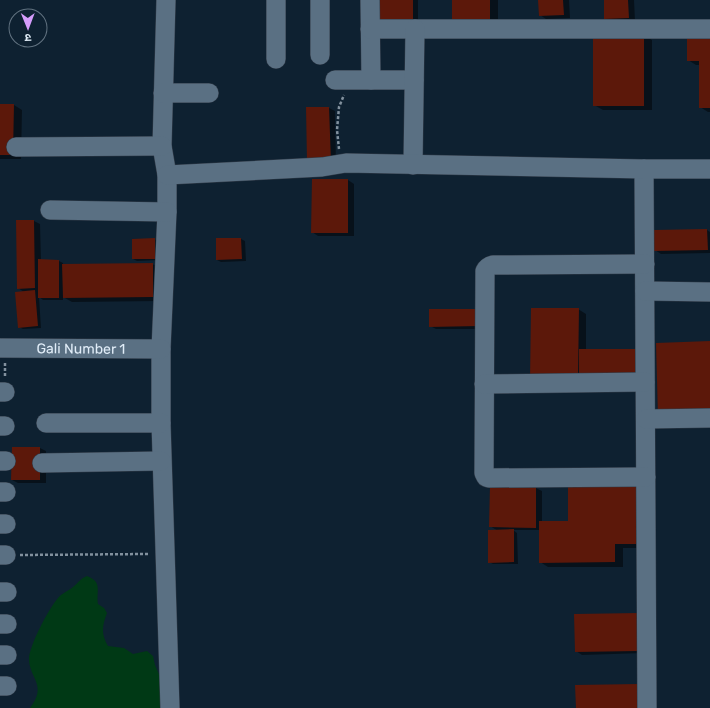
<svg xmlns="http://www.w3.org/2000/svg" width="710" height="708" font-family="Rubik,'Noto Sans Devanagari',sans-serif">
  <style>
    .green { fill: #003915 }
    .shadow { fill: #0007 }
    .building { fill: #5c180a }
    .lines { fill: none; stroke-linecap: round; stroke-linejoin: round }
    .minor-casing { stroke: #323c49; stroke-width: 20 }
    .path { stroke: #82919e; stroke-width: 2.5; stroke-dasharray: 3 2; stroke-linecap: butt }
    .minor { stroke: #5a7083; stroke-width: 19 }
    .labels { text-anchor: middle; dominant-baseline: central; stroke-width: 3; stroke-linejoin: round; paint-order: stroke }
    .street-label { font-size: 14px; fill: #e1edf8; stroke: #0e2131 }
  </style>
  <rect width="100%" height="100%" fill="#0e2131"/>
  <path class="green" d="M87,576C103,582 96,591 98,604L104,608L107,613C102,626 101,634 108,646L124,648L133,654L147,651L153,656L155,665L161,679V708H30C48,685 29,678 29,659C29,646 49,608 58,598C62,593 68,591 73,587C78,583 81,578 87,576Z"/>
  <path class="shadow" d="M372,0H418V22L378,23Z
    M453,0H498V23L453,19Z
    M539,0H569L570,18L546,19L540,15Z
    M605,0H634L635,21L611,22L605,18Z
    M643,35L652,40V110H603L594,105Z
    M710,36V112H708L700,107V65H696L688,60Z
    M0,105H14L22,110L21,159H0Z
    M329,108L335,111L336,165L308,162Z
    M313,180H348L354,184V236H318L312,232Z
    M34,221L40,224L41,260L59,261L63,263V265L152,264L161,268V301L72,302L63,297V300H43L39,297L41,328L23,329L19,327L24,292L18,288Z
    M707,230L710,232V253L661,254L655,250V231Z
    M154,239L158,241L159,260L137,261L133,259Z
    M241,239L245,241L246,261L221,262L217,260Z
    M578,309L586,314V350L649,383L539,384Z
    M430,310L486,329H436L430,326Z
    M13,448H40L46,451V483H18L12,480Z
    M569,486L648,548H623V567H548L540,562V530H513L517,533L518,564H493L489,562L498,531L490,526L491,487L536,488L542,491V522H569Z
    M638,614L645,653L582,655L576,651Z"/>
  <path class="building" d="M371,0H413V19L371,20Z
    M452,0H490V19L452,20Z
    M538,0H563L564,15L539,16Z
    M604,0H628L629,18L604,19Z
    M644,34V106H593V35Z
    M687,35H710V108H699V61H687Z
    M0,104H14L13,155H0Z
    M306,107H329L331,162H307Z
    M312,179H348V233H311Z
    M16,220H34L35,288L17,289Z
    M707,229L708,250L654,251V230Z
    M155,238V259H132V239Z
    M216,238H241L242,259L216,260Z
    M38,259L59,260V298H38Z
    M153,263V297L63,298L62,264Z
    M35,290L38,326L18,328L15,292Z
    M531,308H579L578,380H530Z
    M429,309H480V326L429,327Z
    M710,341V415L658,417L656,343Z
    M579,349H644V380H579Z
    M12,447H40V480H11Z
    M568,485H640V544H615V562L539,563V521H568Z
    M490,486L536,487V528L489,527Z
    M514,529V562L488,563V530Z
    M639,613V651L575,652L574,614Z
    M638,684V708H576L575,685Z"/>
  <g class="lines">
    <g class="minor-casing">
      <g id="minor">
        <path d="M166,0L162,146L167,175V212L161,349V423L170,708"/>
        <path d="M276,0V59"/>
        <path d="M320,0V55"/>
        <path d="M370,0L371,80"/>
        <path d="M370,29H710"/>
        <path d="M335,80H414"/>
        <path d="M163,93H209"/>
        <path d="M16,147L162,146"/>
        <path d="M413,165L415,29"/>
        <path d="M644,169L647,708"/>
        <path d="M167,175L322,167L346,163L644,169H710"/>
        <path d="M50,210L167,212"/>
        <path d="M645,264L493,265C489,266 487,267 485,271L484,473L486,477L489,478L646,477"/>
        <path d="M645,291L710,292"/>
        <path id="s1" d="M0,348L161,349"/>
        <path d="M484,384L645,382"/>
        <path d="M0,392H5"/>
        <path d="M646,419L710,418"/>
        <path d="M46,423H161"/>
        <path d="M0,426H5"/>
        <path d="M0,461H6"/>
        <path d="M42,463L161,461"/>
        <path d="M0,492H6"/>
        <path d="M0,524H6"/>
        <path d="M0,555H6"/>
        <path d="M0,592H7"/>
        <path d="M0,624H7"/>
        <path d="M0,655H7"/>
        <path d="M0,686H7"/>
      </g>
    </g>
    <path class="path" d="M339,149L337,130L339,107L344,95
      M5,363V378
      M20,555L149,554"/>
    <use href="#minor" class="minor"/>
  </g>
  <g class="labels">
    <g class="street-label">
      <text stroke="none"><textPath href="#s1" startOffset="81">Gali Number 1</textPath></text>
    </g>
  </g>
  <g transform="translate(28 28) rotate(179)"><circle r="19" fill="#0e2131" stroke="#627381"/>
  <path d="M0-3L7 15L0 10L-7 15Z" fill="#d59cfb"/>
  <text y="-6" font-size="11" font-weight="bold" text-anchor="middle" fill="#e1edf8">उ</text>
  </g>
</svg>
